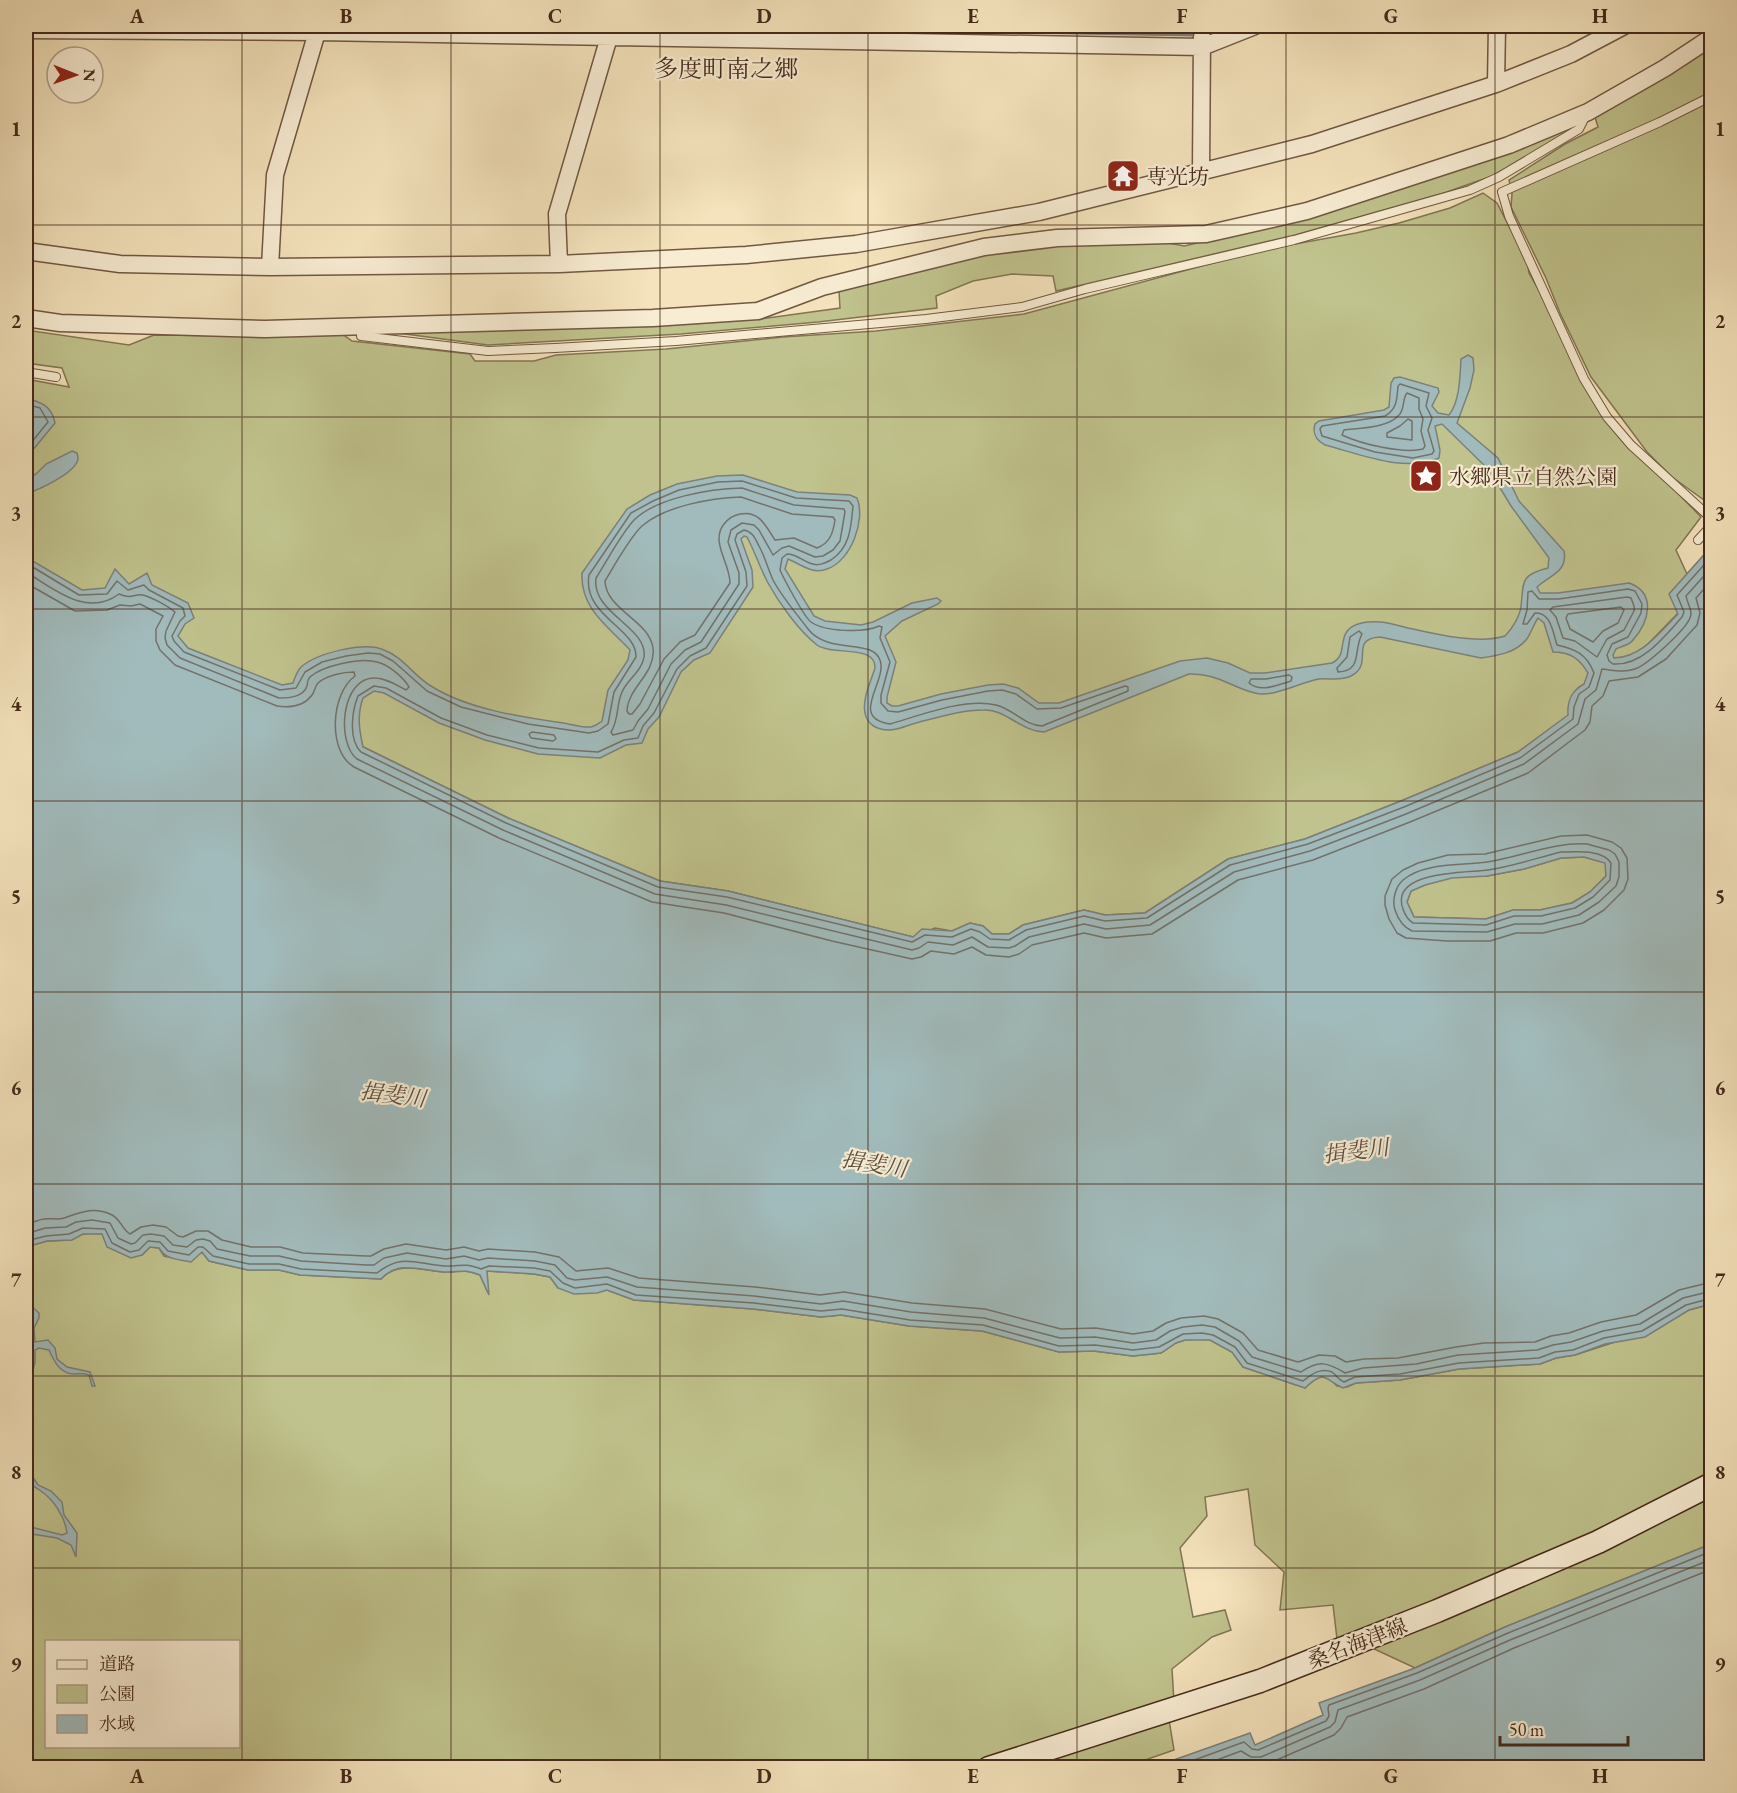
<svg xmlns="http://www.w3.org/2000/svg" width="1737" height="1793" font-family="'EB Garamond','Noto Serif JP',serif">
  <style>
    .green { fill: #c0c38d; stroke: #827654; stroke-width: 1.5; fill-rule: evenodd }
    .water { fill: #a1bbbc; stroke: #7c817b; stroke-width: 1.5; fill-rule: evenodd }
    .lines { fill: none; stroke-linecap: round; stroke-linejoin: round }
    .shore { stroke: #73726b; stroke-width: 1.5 }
    .stream { stroke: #7c817b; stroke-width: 5 }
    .service-casing { stroke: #715842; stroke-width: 10 }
    .minor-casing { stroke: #715842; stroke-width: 19 }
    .secondary-casing { stroke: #45291a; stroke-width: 25 }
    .service { stroke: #f8edd3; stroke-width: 8 }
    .minor { stroke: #f8edd3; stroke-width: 16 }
    .secondary { stroke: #f8edd3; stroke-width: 22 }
    .grid { fill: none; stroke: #45291a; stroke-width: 1.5; stroke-opacity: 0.55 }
    .labels { text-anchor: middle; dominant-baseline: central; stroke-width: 4.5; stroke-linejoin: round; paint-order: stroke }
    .poi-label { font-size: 21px; fill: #45291a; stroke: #f8edd3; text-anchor: start }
    .street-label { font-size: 21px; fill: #45291a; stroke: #f8edd3 }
    .water-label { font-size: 22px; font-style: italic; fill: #5c4e42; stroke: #f8edd3 }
    .quarter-label { font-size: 24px; fill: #45291a; stroke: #f8edd3 }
    .neatline { fill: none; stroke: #45291a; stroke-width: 2 }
    .grid-label { font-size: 20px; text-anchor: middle; font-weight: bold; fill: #45291a }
  </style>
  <rect width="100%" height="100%" fill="#f4e3bc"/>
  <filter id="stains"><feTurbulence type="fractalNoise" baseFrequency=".00333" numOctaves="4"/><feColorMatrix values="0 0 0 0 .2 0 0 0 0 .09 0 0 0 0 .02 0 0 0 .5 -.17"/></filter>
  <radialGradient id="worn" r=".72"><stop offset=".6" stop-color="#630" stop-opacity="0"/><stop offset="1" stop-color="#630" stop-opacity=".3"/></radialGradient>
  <path class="green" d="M1711,48L1712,504L1711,505L1672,477L1647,452L1591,377L1560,313L1546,278L1511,207L1512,194L1509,180L1565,144L1598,127L1595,117L1659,81Z
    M1567,129L1568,132L1492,176L1447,192L1295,235L1056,291L1053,276L1012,274L973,281L936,296L937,308L818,322L681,334L488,345L390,332L760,319L840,308L839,291L951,262L1008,251L1054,245L1158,241L1184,246L1211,240Z
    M1483,193L1497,203L1527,261L1529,273L1546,303L1580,380L1606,419L1701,517L1676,550L1687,574L1711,547L1678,613L1650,642L1569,715L1518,752L1401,801L1305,839L1228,859L1145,913L1105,915L1084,910L1023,925L1009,934H992L983,926L970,923L952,931L935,928L913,937L728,891L660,881L508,818L26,581V379L69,387L62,368L26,363V330L129,345L154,335L262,336L341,333L352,341L470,354L475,361H534L556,355L666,349L783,337L876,331L1024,314L1261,250L1356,233L1399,223L1450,208Z
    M1584,857L1606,863V876L1590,892L1572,903L1540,910H1513L1486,919L1414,917L1407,902L1411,891L1425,885L1452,877L1487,876L1524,869L1561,858Z
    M91,1233L102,1234L142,1255L150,1247L159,1248L164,1256L178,1259L202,1252L209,1261L248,1270H279L300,1275L381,1279C398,1261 420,1270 443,1272C459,1273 462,1268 480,1275L488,1293L487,1271L534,1274L550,1277L558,1288L590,1293L607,1290L634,1300L753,1309L821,1317L841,1315L909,1326L982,1331L1059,1352L1094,1351L1133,1356L1161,1353L1176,1343L1185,1340L1201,1339L1210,1340L1232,1352L1243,1367L1305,1388L1314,1380L1320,1377L1329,1378L1337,1386L1347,1387L1356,1383L1400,1380L1459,1369L1540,1364L1556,1358L1575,1355L1618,1341L1689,1310L1711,1304V1472L1611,1524L1516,1570L1337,1639L1333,1605L1280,1610L1284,1572L1255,1545L1248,1489L1205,1497L1207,1516L1180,1548L1193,1617L1225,1610L1231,1630L1212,1637L1172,1669L1174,1702L964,1767H26V1247L47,1241L71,1240L79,1235ZM46,1642H238V1746H46Z
    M1711,1496V1544L1505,1627L1415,1668L1372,1648Z
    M1169,1720L1174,1750L1125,1767L1028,1768Z"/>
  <path class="water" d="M1468,355L1473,358L1474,370L1470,388L1457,423L1498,458L1519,501L1564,551C1568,572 1550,575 1537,587L1540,593H1558L1629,583C1657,593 1649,622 1633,640C1630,645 1622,646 1616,649L1613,655L1614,658C1641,658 1660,632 1678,614L1669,594L1711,547V1304L1689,1310L1645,1337L1605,1344L1575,1355L1556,1358L1540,1364L1459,1369L1400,1380L1356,1383L1343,1388C1324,1380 1326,1368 1305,1388L1243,1367L1232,1352L1210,1340H1185L1176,1343L1161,1353L1133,1356L1094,1351L1059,1352L982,1331L909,1326L841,1315L821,1317L753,1309L634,1300L607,1290L597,1293L574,1294L558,1288L550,1277L534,1274L487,1271L489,1295L480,1275C462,1268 459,1273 443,1272C420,1270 398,1260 381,1279L300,1275L279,1270H248L209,1261L202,1252L191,1262C178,1259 166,1260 159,1248L150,1247L142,1255L131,1258L107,1247L102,1234H83L72,1240L47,1241L26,1247V557L82,590L105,588L115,569L129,584L147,573L152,585L188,603L194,618L185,624L178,636L188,648L282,685L293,683C295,677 297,671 301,667C317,653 365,641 384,650C403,657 414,676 431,686C467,709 521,717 563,723C571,724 582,728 590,727C594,727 599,723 602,721L608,690L628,660L630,650C609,627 580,609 582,573L627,509L650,495L677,484L717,476L743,475L797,492L850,495L857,498C866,520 851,561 827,569C813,575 800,564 788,559L785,569L814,616L825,621L861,625L873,622L912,603L937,598L941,601L938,604L902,621L885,636L896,662L887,697V703L892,706H898L941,694L988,685L1003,684L1018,688L1039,703H1059L1180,661L1207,658L1228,663L1250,673H1265L1332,663C1350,655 1334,632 1358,624C1376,618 1395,625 1413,629C1439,635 1480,644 1505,636C1512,629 1520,616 1521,606C1524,583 1519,575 1548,568L1549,558L1511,506L1490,471L1442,424L1435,426L1440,450L1439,458C1404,473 1360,454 1325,445C1316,440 1312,434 1315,424L1319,421L1384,410L1389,407L1391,383L1394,378L1400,377L1438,388L1439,392L1432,406L1438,413L1449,415C1460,401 1460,376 1461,359ZM744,536L747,537C755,552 760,568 768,583C779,603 799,631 817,645C832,656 876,644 875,668C871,681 862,699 865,713C867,725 878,730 889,730C898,730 908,725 916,723C939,717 961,710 984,710C1006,709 1020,731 1044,732L1189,674C1216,673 1231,687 1255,693C1273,698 1301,682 1319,679C1329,678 1341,681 1351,676C1375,664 1348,639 1380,637L1481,658C1496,656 1515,653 1526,640C1531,634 1533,625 1538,618L1544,623L1553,652C1570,652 1579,658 1588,673L1584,684C1571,691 1567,701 1568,715L1518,752L1401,801L1305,839L1228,859L1145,913L1105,915L1084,910L1023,925L1009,934H992L983,926L970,923L952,931L922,929L913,937L728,891L660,881L508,818L363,747C359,729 357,715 363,698L374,691L384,693L439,723L485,740L538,754L600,758L626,745L642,743L648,729L659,717L681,672L694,660L710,653L753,587L752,570L741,539ZM1561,858L1584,857L1605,863L1606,876L1590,892L1572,903L1540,910H1513L1486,919L1414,917L1407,902L1411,891L1425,885L1452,878L1487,876L1524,869Z
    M26,398C41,402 52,406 55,423L32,451V472L35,475L46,464L72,451L77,453C78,457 79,459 77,462C71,475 38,490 26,494Z
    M26,1289L27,1302L39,1313V1318L34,1328L35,1342L48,1340L55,1348L57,1359L67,1367L90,1372L95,1386H92L89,1375C83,1373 80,1374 74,1374C60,1374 54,1361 49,1350L39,1348L35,1350V1363L30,1379L31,1404L27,1427L32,1455V1476L38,1485L51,1491L62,1502L64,1515L77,1533L76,1557L71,1545L57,1538L32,1534L26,1539V1530L31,1527L62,1535L67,1533C65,1517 54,1500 41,1491C35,1487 30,1485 26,1479Z
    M1711,1544V1767H1154L1250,1733L1255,1745L1323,1715L1319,1703L1415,1668L1505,1627Z"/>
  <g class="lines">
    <path class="shore" d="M1400,384L1429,393L1426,406L1432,418L1428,430L1434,451L1432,454L1413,458L1375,452L1322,436L1320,429L1322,426L1385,416C1397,409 1397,399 1398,386Z
      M1407,393L1419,398V409L1423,419L1421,431L1425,446L1423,449C1403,454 1361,444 1342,435L1344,430C1360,428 1388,428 1399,415C1405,409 1402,399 1407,393Z
      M26,404L40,408L48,422L26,449V473L33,483L26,488
      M1408,419L1412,421V440L1387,437V433L1400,426Z
      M742,488L794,505L844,509L845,512L840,541L833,550L823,556L815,557L789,546L782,548L773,555L759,530L754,525L742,523L731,530L728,542L739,573V584L701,642L685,650L671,664L648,709L638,721L633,730L613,735L611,732C619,720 616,705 622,692C627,680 642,671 644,657C648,627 591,613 596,578C607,561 622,532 635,519C659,497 710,489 742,488Z
      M741,497L792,514L833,517L835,520C833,533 830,543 817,548L794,538L775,540C766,527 760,510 740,514C734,515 728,519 724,524C710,542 730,563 730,583L695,635L680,642L664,659L640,704L632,714H629L627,711C628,687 656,674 653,648C649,620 606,610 605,581C614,566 630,537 642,526C665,506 711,498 741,497Z
      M26,563L79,595L107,594L117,581L128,590L144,585L149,590L183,608L185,616L180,621L172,636L174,641L184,652L280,690L296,688L305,672L322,662L346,656L368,653L380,654L393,661L427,691L461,707L528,724L589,733L598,731L608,724L614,692L636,657C637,628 582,616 589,575L631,513L653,501L679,490L718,482L742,481L796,498L849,501L853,506C851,528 850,547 831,560C825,563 819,566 813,564C804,562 797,554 787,554L782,558L780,570C784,579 804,617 811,622C825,632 864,633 879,626L882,627L880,638L890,662L881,695V703L888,711L898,712L942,700L988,691L1002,690L1016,694L1037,709L1061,708L1125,686L1128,687V691L1042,726C1024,725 1013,709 996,705C964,698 921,715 890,724C848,718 888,681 880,660C873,638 828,655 808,629C796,613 782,597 773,580C768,569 765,557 759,546C755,538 753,532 744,530L737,534L735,540L746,572L747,586L706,648L690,656L677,669L654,713L643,726L638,738L624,740L598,752L539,748L487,735L441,718L386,688L374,686L358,696C352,711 348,739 361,752L506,823L658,887L727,897L912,942L925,935L952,937L971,929L980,932L990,939L1009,940L1026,930L1084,916L1105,921L1147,918L1230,865L1308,844L1404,807L1520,758L1573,719L1574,707L1579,694L1589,687L1594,673C1587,654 1575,649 1557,645C1553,633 1551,612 1535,613L1527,624H1523L1527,610L1528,592L1532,591L1539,599H1559L1628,589L1635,591L1642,604L1641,613L1628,637L1612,644L1607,655L1609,661L1613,664C1642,666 1664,637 1682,617L1684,612L1677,595L1712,556
      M26,572C54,589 87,618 119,594C132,600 135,593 143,595C153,598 168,606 175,612L166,631L165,638L167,645L180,658L279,698C290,698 303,697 307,686C308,682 307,680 310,677C322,666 361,657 377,662C388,664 404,678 409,687L406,690C396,685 386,678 375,678C341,677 336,743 357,759L503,830L655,894L726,905L912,950L919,948L928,942L953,945L972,937L988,947L1009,948L1015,946L1029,937L1084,924L1106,929L1150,925L1234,872L1310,851L1406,814L1524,764L1578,724L1585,699L1596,690L1602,669C1613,670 1623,673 1635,669C1647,665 1691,626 1691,614C1691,608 1687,602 1686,596L1712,567
      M26,583L75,611L107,610L120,605L131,606L140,604L163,616L156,629V641L160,650L175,665L277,706C290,708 304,706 312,695C315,691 315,686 318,683C327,675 344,672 354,672L355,676C331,693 327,751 354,767L499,838L652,902L724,913L832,941L912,959L921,957L931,951L954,954L972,947L986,955L1009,957L1019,954L1032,945L1084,933L1106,938L1152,934L1238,880L1313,860L1410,822L1528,773L1585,730L1590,722L1592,706L1603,696L1609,681L1638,677L1666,659L1697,625L1700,613L1696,598L1712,580
      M1627,597L1631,598L1634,606V611L1624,630L1607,639L1597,657L1575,641L1563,638L1556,617L1550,610L1553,607Z
      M1621,607L1624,610L1618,623L1603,631L1593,642L1570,629L1566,618L1568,614Z
      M1359,631L1362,634C1353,650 1363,671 1338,672L1337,668L1347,657L1350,637Z
      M1289,675L1292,677L1291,681C1277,685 1261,693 1249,683L1251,679H1266Z
      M532,732L554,735L556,739L553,741L531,738L529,734Z
      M1561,836L1587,835L1612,842L1621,848L1627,858L1628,879L1624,890L1604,910L1583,923L1543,933H1516L1490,941H1447L1406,938L1397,933L1389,919L1385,905V896L1392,879L1403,870L1418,863L1448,855L1485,854Z
      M1587,844L1609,850L1615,854L1619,862V877L1616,886L1599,902L1579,915L1542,924H1515L1487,932L1412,931C1403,927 1398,919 1395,910C1392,901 1395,887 1403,880C1424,862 1462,866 1487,862C1521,857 1553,842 1587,844Z
      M1561,852C1576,852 1602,849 1611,863L1610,880L1593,897L1575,908L1541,916H1514L1486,925L1413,923C1408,920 1405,915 1403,909C1389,870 1468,873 1488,870C1513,866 1537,858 1561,852Z
      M26,1224C32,1223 38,1220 44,1219C50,1218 58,1220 64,1218C79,1213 93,1206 110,1214C121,1218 121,1229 130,1234L141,1227L153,1225L166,1227L178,1236L183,1237L196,1231H208L222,1240L251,1247H280L303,1253L366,1256H371L384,1249L406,1244L446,1250L464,1247L479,1251L488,1249L535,1252L559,1257L576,1271L608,1268L639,1278L755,1287L820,1295L844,1292L912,1303L985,1309L1061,1329L1096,1328L1133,1334L1153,1331L1166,1323L1181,1318L1204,1316L1218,1319L1243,1333L1258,1350L1298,1362L1319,1355L1335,1356L1346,1362L1364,1359L1398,1358L1456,1347L1484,1343L1535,1342L1551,1336L1569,1333L1601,1322L1636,1315L1679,1290L1712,1282
      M26,1234L45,1228L66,1227L76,1222L92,1220L110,1223L118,1238L131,1244L135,1243L143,1235L151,1234L164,1236L173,1245L187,1247L196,1240L203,1239L210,1241L217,1249L250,1256H279L301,1261L366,1265H374L384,1258L407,1253L446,1259L464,1256L479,1260L488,1258L535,1261L555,1265L567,1278L575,1280L607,1277L637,1287L754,1296L821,1304L843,1301L911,1312L984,1318L1060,1338L1095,1337L1133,1343L1156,1340L1170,1331L1183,1327L1202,1325L1215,1327L1239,1341L1252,1357L1301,1372C1319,1360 1327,1362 1345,1373L1363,1368L1416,1364L1458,1355L1537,1350L1553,1345L1571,1342L1603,1331L1640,1324L1683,1298L1712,1291
      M26,1241L46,1236L69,1234L83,1228L105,1229L112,1243L130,1252L139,1250L148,1241L160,1242L168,1251L189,1255L198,1247H203L213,1256L249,1264H279L301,1269L377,1273C402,1253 416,1264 444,1266C461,1267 462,1262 481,1269L489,1266L534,1268L550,1271L563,1283L575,1288L607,1284L636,1295L754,1303L821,1311L842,1309L910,1320L983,1325L1059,1346L1095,1345L1133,1350L1159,1347L1183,1334L1202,1333L1213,1335L1235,1347L1247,1363L1303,1381C1311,1375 1320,1367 1332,1372C1336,1375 1339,1380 1344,1382L1355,1377L1400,1374L1459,1363L1539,1358L1555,1352L1573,1350L1604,1338L1642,1331L1686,1305L1712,1298
      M26,1308L33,1316C26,1335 31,1353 26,1373
      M1172,1768L1244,1742L1252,1749L1258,1750L1326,1721L1329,1716L1328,1708L1329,1705L1417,1673L1508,1633L1712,1551
      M1195,1768L1241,1751L1251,1757H1261L1330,1727L1335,1722L1338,1710L1420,1680L1510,1640L1712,1559
      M1221,1768L1239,1761L1252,1767L1265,1765L1334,1735L1341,1728L1347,1717L1424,1689L1514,1648L1712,1569"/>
    <path class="stream" d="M721,26L1193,34L1213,26"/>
    <g class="service-casing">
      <path id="service" d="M1712,96L1660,122L1502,192L1509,216L1584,379L1607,417L1631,445L1712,519
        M361,326V336L488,351L555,348L676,341L926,319L1022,307L1085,289L1294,240L1470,190L1499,177L1579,129L1586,115
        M26,372L56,377
        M1698,540L1712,525"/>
    </g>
    <g class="minor-casing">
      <path id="minor" d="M26,30L317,32L1202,47L1255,26
        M1496,84L1497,26
        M1201,170L1202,37
        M26,251L120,264L270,267L559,264L746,255L856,244L1039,212L1312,144L1496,84L1571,54L1624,26
        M559,264L557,214L609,37
        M270,267L275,175L317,32
        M26,318L60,323L265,329L653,318L758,311L822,287L984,247L1057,238L1206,234L1307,211L1509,145L1588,112L1665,68L1712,37"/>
    </g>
    <g class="secondary-casing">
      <path id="secondary" d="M989,1768L1260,1681L1437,1611L1598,1542L1712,1484"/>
    </g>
    <use href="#service" class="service"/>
    <use href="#minor" class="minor"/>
    <use href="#secondary" class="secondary"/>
  </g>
  <path class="grid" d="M242,26V1768M451,26V1768M660,26V1768M868,26V1768M1077,26V1768M1286,26V1768M1495,26V1768M26,225H1712M26,417H1712M26,609H1712M26,801H1712M26,992H1712M26,1184H1712M26,1376H1712M26,1568H1712"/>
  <defs>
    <g id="temple-square" transform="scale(1.725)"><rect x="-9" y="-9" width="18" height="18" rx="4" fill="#8f2418" stroke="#f8edd3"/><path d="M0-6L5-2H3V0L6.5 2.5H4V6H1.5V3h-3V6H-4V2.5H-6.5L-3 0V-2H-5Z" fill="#fff"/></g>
    <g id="sight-square" transform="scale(1.725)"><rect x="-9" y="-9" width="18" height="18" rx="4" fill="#8f2418" stroke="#f8edd3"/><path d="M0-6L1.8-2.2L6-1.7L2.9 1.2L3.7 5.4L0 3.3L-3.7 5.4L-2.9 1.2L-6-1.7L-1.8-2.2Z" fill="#fff"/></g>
  </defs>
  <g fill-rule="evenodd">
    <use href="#temple-square" x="1123" y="176"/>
    <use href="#sight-square" x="1426" y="476"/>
  </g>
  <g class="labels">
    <g class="poi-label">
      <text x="1146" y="176">専光坊</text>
      <text x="1449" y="476">水郷県立自然公園</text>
    </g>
    <g class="street-label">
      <text transform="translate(1357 1643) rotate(-21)">桑名海津線</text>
    </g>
    <g class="water-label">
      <text transform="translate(393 1095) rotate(7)">揖斐川</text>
      <text transform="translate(1356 1151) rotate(-7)">揖斐川</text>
      <text transform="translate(874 1164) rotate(9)">揖斐川</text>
    </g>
    <g class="quarter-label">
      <text x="726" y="68">多度町南之郷</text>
    </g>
  </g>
  <rect width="1737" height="1793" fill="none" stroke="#f4e3bc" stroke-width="66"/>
  <rect x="45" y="1640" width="195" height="108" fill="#f8edd3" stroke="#b09f89" stroke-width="1.5"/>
  <rect x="57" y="1660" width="30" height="9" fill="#f8edd3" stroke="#b09f89" stroke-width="1.5"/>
  <text x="99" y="1670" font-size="18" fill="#45291a">道路</text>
  <rect x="57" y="1685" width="30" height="18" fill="#c0c38d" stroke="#b09f89" stroke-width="1.5"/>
  <text x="99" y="1700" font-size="18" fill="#45291a">公園</text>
  <rect x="57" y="1715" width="30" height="18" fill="#a1bbbc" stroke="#b09f89" stroke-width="1.5"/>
  <text x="99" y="1730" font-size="18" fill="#45291a">水域</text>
  <g transform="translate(75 75) rotate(91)"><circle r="28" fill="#f8edd3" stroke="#b09f89" stroke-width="1.5"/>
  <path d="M0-4.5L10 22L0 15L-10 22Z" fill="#8f2418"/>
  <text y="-9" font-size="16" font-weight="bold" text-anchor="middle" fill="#45291a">N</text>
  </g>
  <path d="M1500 1736v9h128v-9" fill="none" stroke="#45291a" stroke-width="3"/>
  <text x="1509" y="1736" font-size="18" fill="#45291a" stroke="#f8edd3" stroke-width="4.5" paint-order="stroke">50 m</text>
  <rect x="33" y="33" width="1671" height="1727" class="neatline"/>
  <g class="grid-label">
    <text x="137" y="23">A</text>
    <text x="346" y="23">B</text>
    <text x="555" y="23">C</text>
    <text x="764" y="23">D</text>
    <text x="973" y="23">E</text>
    <text x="1182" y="23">F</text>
    <text x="1391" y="23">G</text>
    <text x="1600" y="23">H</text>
    <text x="16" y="136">1</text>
    <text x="1720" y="136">1</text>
    <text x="16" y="328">2</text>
    <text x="1720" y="328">2</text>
    <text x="16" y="520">3</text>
    <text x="1720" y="520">3</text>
    <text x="16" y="711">4</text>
    <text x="1720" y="711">4</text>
    <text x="16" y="903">5</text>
    <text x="1720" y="903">5</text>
    <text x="16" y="1095">6</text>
    <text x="1720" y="1095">6</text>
    <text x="16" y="1287">7</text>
    <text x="1720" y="1287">7</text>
    <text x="16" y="1479">8</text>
    <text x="1720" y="1479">8</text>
    <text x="16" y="1671">9</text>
    <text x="1720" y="1671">9</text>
    <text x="137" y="1783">A</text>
    <text x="346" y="1783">B</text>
    <text x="555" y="1783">C</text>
    <text x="764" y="1783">D</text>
    <text x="973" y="1783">E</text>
    <text x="1182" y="1783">F</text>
    <text x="1391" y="1783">G</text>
    <text x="1600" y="1783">H</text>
  </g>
  <rect width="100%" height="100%" filter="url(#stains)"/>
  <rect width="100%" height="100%" fill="url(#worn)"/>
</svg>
